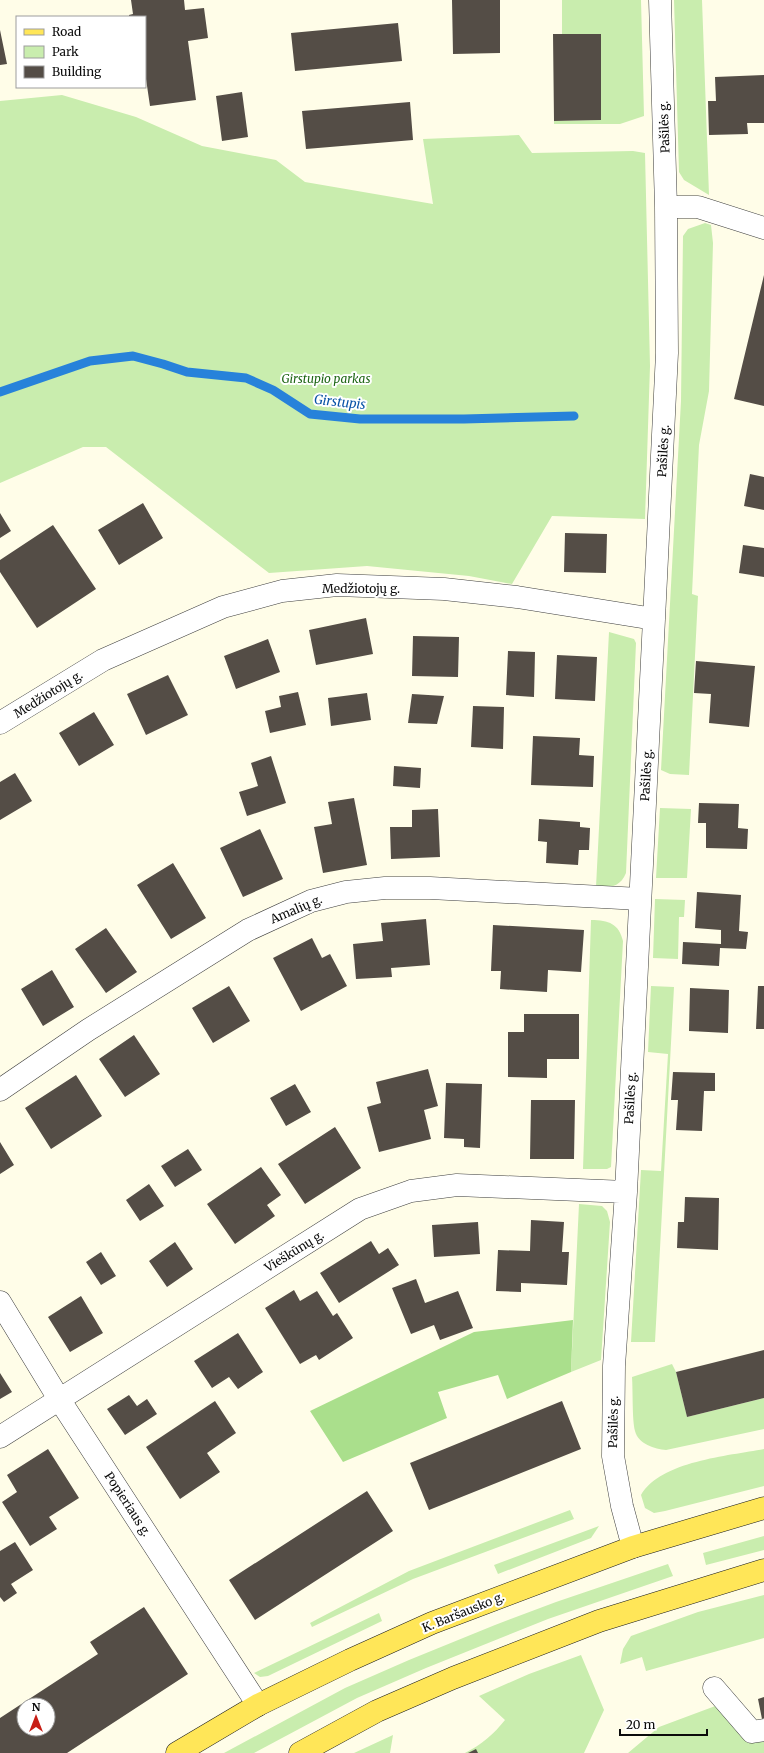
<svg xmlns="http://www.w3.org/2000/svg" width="764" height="1753" font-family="Merriweather,serif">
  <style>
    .green { fill: #c9edae }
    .forest { fill: #aadf8c }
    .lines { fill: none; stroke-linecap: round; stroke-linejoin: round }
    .stream { stroke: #2782da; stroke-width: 9 }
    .building { fill: #544d46; fill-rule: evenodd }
    .minor-casing { stroke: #3e3e3e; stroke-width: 23 }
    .major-casing { stroke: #1c1c1c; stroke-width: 23 }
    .minor { stroke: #fff; stroke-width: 22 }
    .major { stroke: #ffe658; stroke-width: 22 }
    .labels { text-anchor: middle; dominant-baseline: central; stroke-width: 4; stroke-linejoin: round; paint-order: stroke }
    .street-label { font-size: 12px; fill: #0b0b0b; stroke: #fff }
    .park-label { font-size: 12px; font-style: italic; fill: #1f6716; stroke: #fff }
    .water-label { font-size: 13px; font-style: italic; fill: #0953a7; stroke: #fff }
  </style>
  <rect width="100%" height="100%" fill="#fffde8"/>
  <path class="green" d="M562,0H641L644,116L620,124H554V121L601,120V34H562Z
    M674,0H702L709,195L684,180L679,172Z
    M62,95L136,117L202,146L276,160L305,182L433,204L423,139L519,135L532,153L633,151L645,153L650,366L645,519L552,516L512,584L469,576L367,566L269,573L106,447H83L0,483V101Z
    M705,223L711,225L713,243L709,391L699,445L692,594L698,596L689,775L670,774L661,770L681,401L683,236L688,229Z
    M609,632L634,639L636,643L626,873C620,887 611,888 596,887Z
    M660,808L691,809L687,878H656Z
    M655,899L685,900L684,917H679L678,959L653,958Z
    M591,920C609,920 619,924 623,941L611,1167L607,1169H583Z
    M651,986L674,987L655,1342H631L641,1170L661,1171L668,1054L648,1052Z
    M579,1204L602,1206L607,1211L610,1222L601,1360L571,1372Z
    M672,1364L676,1372L687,1417L764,1398V1429L666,1450C655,1449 638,1444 635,1431C632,1419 633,1391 632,1377Z
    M764,1449V1486L665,1511L654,1513L645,1508L641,1495C661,1461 728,1456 764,1449Z
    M570,1510L574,1519L413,1579L312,1627L310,1623L409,1571Z
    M599,1526L591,1538L498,1574L494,1565Z
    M764,1536V1550L706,1565L703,1553Z
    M668,1564L673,1576L548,1619L426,1668L357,1698L254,1753H224L345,1688L409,1660L495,1625L556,1602Z
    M764,1595V1638L646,1671L642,1657L620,1664L623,1649L631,1636L698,1612Z
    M379,1613L382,1621L268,1676L260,1677L254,1673Z
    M581,1655L604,1710L584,1753H465C481,1745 494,1734 505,1720L479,1696L529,1674Z
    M718,1705L764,1738V1753H628L659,1727Z
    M393,1735L390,1753H354Z"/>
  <path class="forest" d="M573,1320L571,1372L507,1399L498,1375L438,1392L447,1418L343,1462L310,1411L474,1332Z"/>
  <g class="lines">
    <path class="stream" d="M0,392L90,361L133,356L163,364L187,372L246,378L273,390L310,414L360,419H464L574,416"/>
  </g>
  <path class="building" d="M131,0H184L185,10L204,8L208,38L188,41L196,100L150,106L146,79L145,80V17H129V15L133,14Z
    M452,0H500V53L453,54Z
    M398,23L402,61L295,71L291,33Z
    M0,30L7,64L0,65Z
    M553,34H601V120L554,121Z
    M764,75V123H747L748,134L709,135L708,101H716L715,77Z
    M242,92L248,137L222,141L216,96Z
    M410,102L413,140L306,149L302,111Z
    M764,275V406L734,399Z
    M750,474L764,477V510L744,506Z
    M143,503L163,538L119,565L98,530Z
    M0,513L11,531L0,538Z
    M53,525L96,589L37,628L0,572V560Z
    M565,533L607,534L606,573L564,572Z
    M743,545L764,548V577L739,573Z
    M366,618L373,654L316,665L309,630Z
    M413,636L459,637L458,677L412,676Z
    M268,639L280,672L236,689L224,656Z
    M508,651L535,652L534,697L506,695Z
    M557,655L597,657L595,701L555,699Z
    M696,661L755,666L749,727L709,723L711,694L694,693Z
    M168,675L188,715L146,735L127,694Z
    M298,692L306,725L270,733L265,711L281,707L279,696Z
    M367,693L371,720L331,726L328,698Z
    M412,694L444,696L437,724L408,723Z
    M473,706L504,707L503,749L471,747Z
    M94,712L114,745L79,766L59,733Z
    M533,736L580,738L579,755L594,756L593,787L531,785Z
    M271,756L286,803L247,816L239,792L258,786L251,763Z
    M394,766L421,768L420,788L393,786Z
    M15,773L32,801L0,820V782Z
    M354,798L367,865L323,873L314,827L332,824L328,802Z
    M699,803L739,804L738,828L748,829L747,849L706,848V823H698Z
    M438,809L440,857L391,859L390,827H412V810Z
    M539,819L580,822V827L590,828L589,850H579L578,865L546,863L547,842L538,841Z
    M260,829L283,879L243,897L220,848Z
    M173,863L206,918L171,939L137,885Z
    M697,892L741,895L739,931L748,932L746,949L720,948L719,966L682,964L683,942L721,944V930L695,928Z
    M426,919L430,965L391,968L392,977L356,979L353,944L383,941L381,923Z
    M493,925L584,930L581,972L548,970L547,992L500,989L501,971H491Z
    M106,928L137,972L106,993L75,949Z
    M312,938L322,958L330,954L347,986L301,1011L273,958Z
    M52,970L74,1007L43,1026L21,989Z
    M229,986L250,1021L213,1043L192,1008Z
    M758,986H764V1029H756Z
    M690,988L729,990L728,1033L689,1031Z
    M524,1014H579V1059H547V1078L508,1077V1032H524Z
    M134,1035L160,1074L125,1097L99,1059Z
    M428,1069L438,1106L424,1110L431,1139L379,1152L367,1107L381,1103L376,1082Z
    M673,1072L715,1073V1091H704L702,1131L676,1130L678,1100H671Z
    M76,1075L102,1116L51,1149L25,1108Z
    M446,1083L482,1084L480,1148L464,1147V1139L444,1138Z
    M295,1084L311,1112L286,1126L270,1098Z
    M531,1100H575L574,1159H530Z
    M335,1127L361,1168L305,1204L278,1164Z
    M0,1142L14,1165L0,1174Z
    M188,1149L202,1170L175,1187L161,1166Z
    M261,1167L281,1195L267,1205L275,1216L235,1244L207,1204Z
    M149,1184L164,1206L140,1221L126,1200Z
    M685,1197L719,1198L718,1250L677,1248L678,1222H684Z
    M531,1220L564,1222L562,1252H569L567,1285L521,1283V1292L496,1291L498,1250L530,1251Z
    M478,1222L480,1254L434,1257L432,1225Z
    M371,1241L379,1254L388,1248L399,1265L339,1303L320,1273Z
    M175,1242L193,1269L167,1287L149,1261Z
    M101,1252L116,1276L101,1285L86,1262Z
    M416,1279L425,1303L458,1291L473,1328L440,1340L434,1325L411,1334L392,1288Z
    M294,1290L300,1301L317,1291L333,1316L337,1313L353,1338L319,1360L316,1355L300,1364L265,1308Z
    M81,1296L103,1333L70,1352L48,1317Z
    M238,1333L263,1372L238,1389L229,1377L212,1388L194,1361Z
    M764,1350V1398L687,1417L676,1372Z
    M0,1373L12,1392L0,1399Z
    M129,1395L137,1406L147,1399L157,1414L125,1435L107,1409Z
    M215,1401L236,1433L207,1453L220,1472L180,1499L146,1447Z
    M562,1401L581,1449L429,1510L410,1463Z
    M48,1449L79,1498L49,1517L57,1529L30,1546L2,1502L17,1492L7,1475Z
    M367,1491L393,1531L255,1620L229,1580Z
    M15,1542L33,1570L11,1584L17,1593L4,1602L0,1597V1551Z
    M144,1607L188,1674L67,1753H0V1718L98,1654L90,1642ZM24,1705H48V1729H24Z
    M764,1697V1718L762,1719L758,1699Z
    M476,1749L478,1753H468Z"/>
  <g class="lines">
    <g class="minor-casing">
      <path id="minor" d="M666,207H698L764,228
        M0,723L103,660L223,607L282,591L337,585L444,589L517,597L654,619
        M0,1090L88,1030L248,930L311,901L346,892L385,888H430L640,899
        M0,1302L59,1399L258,1705
        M0,1437L360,1209L411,1191L457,1185L626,1192
        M633,1547L622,1506L613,1456L614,1366L626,1192L667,353L666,207L660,0
        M714,1688L752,1732L764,1730"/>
    </g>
    <g class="major-casing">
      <path id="major" d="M177,1753L258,1705L350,1660L432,1623L633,1547L764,1508
        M300,1753L377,1711L453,1678L599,1621L764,1570"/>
    </g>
    <use href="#minor" class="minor"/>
    <use href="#major" class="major"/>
  </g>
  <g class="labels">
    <g class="street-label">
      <text transform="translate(664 127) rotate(-92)">Pašilės g.</text>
      <text transform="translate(663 451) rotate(-87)">Pašilės g.</text>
      <text x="361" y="588">Medžiotojų g.</text>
      <text transform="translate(48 694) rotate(-32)">Medžiotojų g.</text>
      <text transform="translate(646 775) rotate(-87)">Pašilės g.</text>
      <text transform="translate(296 909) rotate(-23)">Amalių g.</text>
      <text transform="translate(630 1098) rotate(-87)">Pašilės g.</text>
      <text transform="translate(294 1251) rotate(-32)">Vieškūnų g.</text>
      <text transform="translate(613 1422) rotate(-89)">Pašilės g.</text>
      <text transform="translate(128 1504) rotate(57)">Popieriaus g.</text>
      <text transform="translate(463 1612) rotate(-22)">K. Baršausko g.</text>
    </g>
    <g class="park-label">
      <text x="326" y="378">Girstupio parkas</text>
    </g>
    <g class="water-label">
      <text transform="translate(340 402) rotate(6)">Girstupis</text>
    </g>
  </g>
  <rect x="16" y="16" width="130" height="72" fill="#ffffff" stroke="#9d9d9d"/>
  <rect x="24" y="29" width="20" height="6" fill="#ffe658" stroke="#9d9d9d"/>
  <text x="52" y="36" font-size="12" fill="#0b0b0b">Road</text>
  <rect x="24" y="46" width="20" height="12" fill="#c9edae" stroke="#9d9d9d"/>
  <text x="52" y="56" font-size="12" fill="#0b0b0b">Park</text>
  <rect x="24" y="66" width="20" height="12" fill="#544d46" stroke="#9d9d9d"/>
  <text x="52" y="76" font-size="12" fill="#0b0b0b">Building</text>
  <g transform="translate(36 1717)"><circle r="19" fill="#ffffff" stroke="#9d9d9d"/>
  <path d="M0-3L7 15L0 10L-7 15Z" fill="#c71e16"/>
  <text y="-6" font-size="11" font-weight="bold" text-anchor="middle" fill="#0b0b0b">N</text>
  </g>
  <path d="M620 1729v6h87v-6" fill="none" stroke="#0b0b0b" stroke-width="2"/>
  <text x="626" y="1729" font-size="12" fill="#0b0b0b" stroke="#ffffff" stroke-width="3" paint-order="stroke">20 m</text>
</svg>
